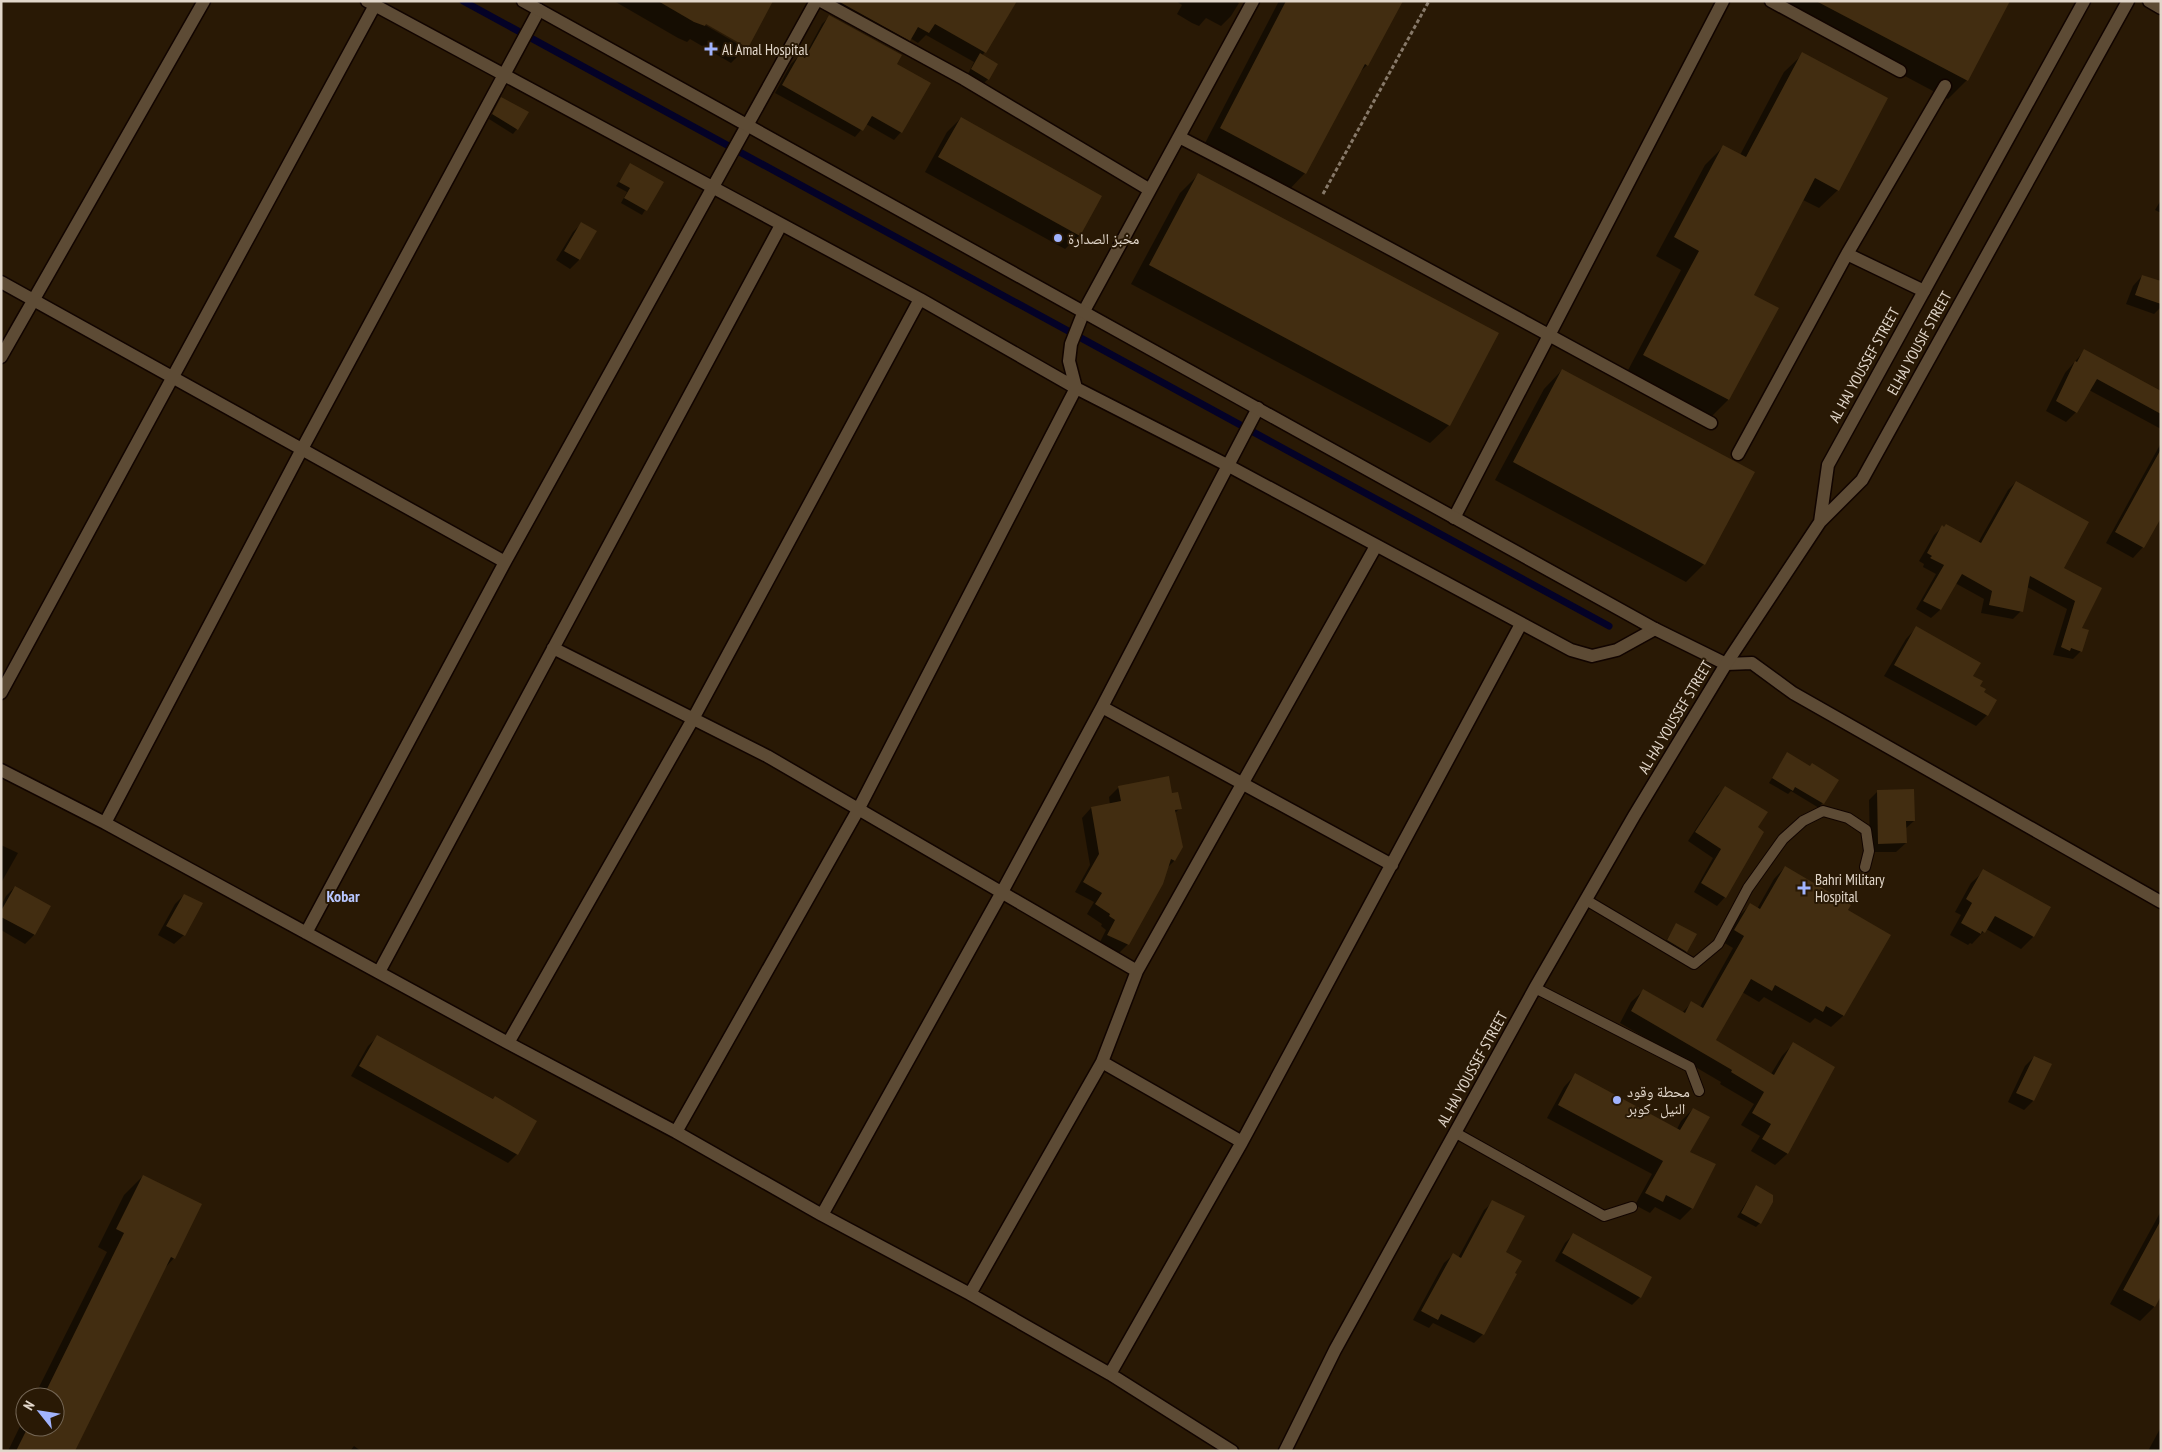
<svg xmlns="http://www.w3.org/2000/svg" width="2162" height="1452" font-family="'PT Sans Narrow','Noto Naskh Arabic',sans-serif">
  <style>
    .shadow { fill: #0007; fill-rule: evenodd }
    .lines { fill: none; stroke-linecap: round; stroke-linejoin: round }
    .stream { stroke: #040227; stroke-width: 7 }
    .building { fill: #422d11 }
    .service-casing { stroke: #110400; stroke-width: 12 }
    .minor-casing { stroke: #110400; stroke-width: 15 }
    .tertiary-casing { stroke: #110400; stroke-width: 15 }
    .secondary-casing { stroke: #110400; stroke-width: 15 }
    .path { stroke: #877969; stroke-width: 3; stroke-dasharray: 4 2.5; stroke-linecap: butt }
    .service { stroke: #5d4b35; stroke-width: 10 }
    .minor { stroke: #5d4b35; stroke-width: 12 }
    .tertiary { stroke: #5d4b35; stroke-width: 12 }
    .secondary { stroke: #5d4b35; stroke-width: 12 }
    .poi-dot { fill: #a1b3fd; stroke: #291905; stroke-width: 2 }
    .labels { text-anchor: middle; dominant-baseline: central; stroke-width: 4; stroke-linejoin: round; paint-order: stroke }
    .poi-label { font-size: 15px; fill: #e2d7cb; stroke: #291905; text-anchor: start }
    .street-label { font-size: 15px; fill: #e2d7cb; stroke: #291905 }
    .neighbourhood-label { font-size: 16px; font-weight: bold; fill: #b8c7ff; stroke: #291905 }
  </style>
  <rect width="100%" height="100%" fill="#291905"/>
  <path class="shadow" d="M614,1H772L747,47L731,63L690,39L687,42L678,38ZM701,20L743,44V47L700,22Z
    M826,1H1016L982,56L988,79L984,83L968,74L974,62L926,35L918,43L910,38L899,50Z
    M1176,1H1236L1239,3L1231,16L1221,26L1206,18L1199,26L1192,23L1177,14L1182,5Z
    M1279,1H1402L1367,65L1357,75L1305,173L1287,192L1203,147Z
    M1764,1H2009L1967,80L1948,99Z
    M830,16L895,65L901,132L894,140L866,124L855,137L775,93L791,64L799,56L803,59L822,24Z
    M1803,54L1838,190L1819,208L1803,200L1752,295L1777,308L1728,400L1710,418L1626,374L1681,270L1656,256L1705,165L1724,146L1740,155L1784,72Z
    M499,102L517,129L513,134L489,119Z
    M961,118L1100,196L1079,236L1065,249L925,172L947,132Z
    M630,165L662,183L642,215L621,203L627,192L616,186Z
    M1199,174L1449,425L1430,443L1131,284L1180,193Z
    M2161,200V213L2155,210Z
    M582,223L596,232L579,260L570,269L556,260L573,232Z
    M2142,276L2161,282V307L2154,314L2126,304L2133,286Z
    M2085,350L2161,392V429L2089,390L2076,412L2066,422L2046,411L2065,373Z
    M1562,370L1704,564L1686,582L1495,480L1544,389Z
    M2161,443V516L2143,547L2133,558L2106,543Z
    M2016,482L2062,569L2100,589L2080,628L2081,651L2073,659L2053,655L2067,609L2027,587L2021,611L2013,619L1981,613L1984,599L1955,583L1940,610L1931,618L1916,609L1936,574L1923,567L1924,564L1919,561L1934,535L1942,527L1978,543L2008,490Z
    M1916,628L1971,676L1979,686L1982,693L1987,715L1976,726L1884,676L1906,639Z
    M1787,754L1837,781L1819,808L1791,791L1788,794L1769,783Z
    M1118,788L1171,794L1180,808L1175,813L1182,847L1174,861L1167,868L1128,944L1118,954L1099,944L1106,930L1101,926L1102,924L1087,914L1094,902L1075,892L1090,865L1082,818L1091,808L1110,805L1109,797Z
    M1725,788L1756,828L1725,897L1717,906L1694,892L1713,858L1688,841L1717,796Z
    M1878,791L1914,821L1905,829L1906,843L1896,852H1870L1869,800Z
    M1,845L18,853L1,883Z
    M1785,867L1846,911L1889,935L1843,1016L1831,1027L1815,1018L1810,1023L1764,997L1759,1002L1742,992L1715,1040L1771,1074L1782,1056L1793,1044L1834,1067L1787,1154L1775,1165L1751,1151L1760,1136L1741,1125L1754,1104L1720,1084L1721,1082L1620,1023L1631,1002L1643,991L1682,1013L1691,1003L1700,1007L1733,948L1723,942L1738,917L1750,905L1757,909L1774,879Z
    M1984,871L2033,937L2021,949L1986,929L1972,944L1970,943L1968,945L1950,935L1961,915L1955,912L1971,883Z
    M15,887L50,906L34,935L25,944L1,930V906L6,896Z
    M184,895L201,904L184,935L174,944L158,935L175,904Z
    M1676,925L1686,951L1682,955L1664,944Z
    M377,1037L536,1122L517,1154L508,1163L351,1076L368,1046Z
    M2034,1057L2050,1065L2033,1101L2024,1110L2008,1102L2025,1066Z
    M1575,1075L1677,1129L1681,1121L1693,1109L1689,1152L1692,1208L1680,1220L1655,1207L1650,1213L1635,1205L1652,1174L1547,1118L1564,1087Z
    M143,1176L174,1258L165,1268L74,1451H8L25,1416V1427H55V1397H34L107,1252L98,1247L124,1195Z
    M1756,1187L1760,1223L1756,1227L1737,1217Z
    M1493,1202L1504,1252L1483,1334L1474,1343L1433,1323L1429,1328L1413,1320L1444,1263L1453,1255L1458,1258L1484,1210Z
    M2161,1211V1294L2154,1307L2140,1321L2110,1304Z
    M1573,1235L1640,1297L1632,1305L1555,1261L1565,1243Z
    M2161,1427V1451H2148Z
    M354,1446L361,1451H350Z"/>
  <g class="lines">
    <path class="stream" d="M463,1L1609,626"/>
  </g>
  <path class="building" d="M658,1H773L748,48L706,24L705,26L694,22Z
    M838,1H1017L986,53L935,24L929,33L918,27L910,41Z
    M1286,1H1403L1368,66L1365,64L1306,174L1220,128Z
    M1816,1H2010L1968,81Z
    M829,15L902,55L897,64L931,83L902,133L872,116L863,131L782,85L799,55L805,58Z
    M1802,52L1888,98L1839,191L1815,178L1754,295L1779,308L1729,400L1643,355L1699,251L1674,237L1723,145L1746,157Z
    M980,53L998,64L989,80L971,69Z
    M501,97L529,112L518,130L492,114Z
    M961,117L1102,196L1080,236L938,157Z
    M630,163L664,182L647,211L624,198L630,188L619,182Z
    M1198,173L1499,333L1450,426L1149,265Z
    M581,222L597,231L580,260L564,251Z
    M2142,275L2161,281V304L2135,295Z
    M2084,349L2161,391V414L2097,379L2077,413L2056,401L2075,361L2077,362Z
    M1562,369L1755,472L1705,565L1513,462Z
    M2161,449V518L2144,548L2115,532Z
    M2016,481L2089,522L2064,568L2102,588L2082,628L2089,630L2082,652L2071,648L2070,651L2061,647L2075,601L2030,576L2023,612L1989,605L1992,591L1962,574L1941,610L1923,601L1944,565L1930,558L1932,556L1927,553L1942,525L1944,527L1946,524L1981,543Z
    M1916,626L1981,663L1973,676L1983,681L1980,686L1986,689L1984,692L1997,700L1988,716L1894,665Z
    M1787,752L1810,766L1812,763L1839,780L1824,804L1795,787L1793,791L1772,778Z
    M1169,776L1172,793L1178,792L1182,809L1175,810L1183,847L1175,861L1171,859L1163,884L1129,945L1107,935L1115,920L1109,916L1110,914L1095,904L1102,893L1083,882L1099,854L1091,807L1121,801L1118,786Z
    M1725,786L1768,812L1758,827L1764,832L1726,898L1701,883L1721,849L1695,832Z
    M1914,789L1915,821H1906L1907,843L1878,844L1877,790Z
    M1785,866L1851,905L1848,910L1891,935L1844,1016L1826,1006L1823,1012L1775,985L1772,991L1751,979L1716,1040L1774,1075L1793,1042L1835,1067L1788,1154L1762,1139L1771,1124L1752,1113L1764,1092L1731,1072L1732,1070L1631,1011L1643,989L1685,1013L1691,1001L1703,1008L1744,936L1734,930L1750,903L1760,909Z
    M1983,869L2051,907L2034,937L1995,916L1985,933L1982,931L1981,934L1961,923L1972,903L1966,899Z
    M15,886L51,906L35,935L1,917V911Z
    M184,894L203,903L185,936L166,926Z
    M1676,923L1697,934L1687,952L1667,940Z
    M377,1035L493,1099L495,1096L537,1121L518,1155L359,1066Z
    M2034,1056L2052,1064L2034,1101L2016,1093Z
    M1575,1073L1680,1130L1693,1108L1710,1117L1690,1152L1716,1164L1693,1209L1666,1195L1663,1202L1645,1193L1663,1161L1558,1105Z
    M143,1175L202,1204L175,1259L171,1257L75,1451H16L28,1427H55V1397H43L124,1233L116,1229Z
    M1756,1185L1773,1195V1202L1761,1224L1741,1213Z
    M1492,1200L1525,1216L1506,1252L1522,1261L1515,1273L1517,1274L1484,1335L1441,1314L1438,1320L1421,1311L1453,1253L1461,1258Z
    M2161,1220V1296L2155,1307L2123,1290Z
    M1573,1233L1652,1277L1641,1298L1562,1253Z"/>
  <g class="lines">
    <g class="service-casing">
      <path id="service" d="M1586,900L1694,964L1718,944L1748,888L1783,839L1803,821L1823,811L1848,818L1866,830L1869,851L1865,867
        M1535,988L1690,1067L1699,1091
        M1456,1133L1604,1216L1632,1207"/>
    </g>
    <g class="minor-casing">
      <path id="minor" d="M367,1L920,299L1076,388L1227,465L1571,650L1592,656L1617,650L1655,629
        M821,1L964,79L1150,190
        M1771,1L1900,71
        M2149,1L2161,8
        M1179,137C1358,229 1534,328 1711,423
        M1847,254L1924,291
        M1,282L505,562
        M1,357L204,1
        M1738,454L1847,254L1945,86
        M1454,518L1723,1
        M553,648L767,756L1137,971
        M1726,664L1752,663L1793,693L2161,902
        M1,693L375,5
        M1102,707L1392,865
        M1,770L105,823L508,1043L676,1132L822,1215L970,1294L1110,1374L1232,1451
        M105,823L302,449L539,10
        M306,933L505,562L816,1
        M379,972L781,225
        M508,1043L693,719L920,299
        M1102,1062L1242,1142
        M676,1132L858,810L1076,388L1069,361L1071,344L1084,311L1253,1
        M822,1215L1002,892L1102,707L1258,408
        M970,1294L1102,1062L1137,971L1376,546
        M1110,1374L1242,1142L1521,624"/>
    </g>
    <g class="tertiary-casing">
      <path id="tertiary" d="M523,1L1655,629L1726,664"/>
    </g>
    <g class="secondary-casing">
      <path id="secondary" d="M1820,522L1828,465L2084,1
        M1285,1451L1335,1350L1535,988L1634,816L1726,664L1820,522L1862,480L2128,1"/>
    </g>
    <path class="path" d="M1323,194L1429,1"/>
    <use href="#service" class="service"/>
    <use href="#minor" class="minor"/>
    <use href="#tertiary" class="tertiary"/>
    <use href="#secondary" class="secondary"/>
  </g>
  <g class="poi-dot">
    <path d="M708.5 41.5h5v5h5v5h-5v5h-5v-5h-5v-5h5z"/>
    <circle cx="1058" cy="238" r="5"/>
    <path d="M1801.5 880.5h5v5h5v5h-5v5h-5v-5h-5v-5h5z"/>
    <circle cx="1617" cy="1100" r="5"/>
  </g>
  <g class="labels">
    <g class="poi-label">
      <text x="722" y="49">Al Amal Hospital</text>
      <text x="1068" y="238">مخبز الصدارة</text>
      <text x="1815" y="879">Bahri Military<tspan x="1815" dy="17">Hospital</tspan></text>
      <text x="1627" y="1091">محطة وقود<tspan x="1627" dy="17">النيل - كوبر</tspan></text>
    </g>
    <g class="street-label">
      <text transform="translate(1919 343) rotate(-61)">ELHAJ YOUSIF STREET</text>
      <text transform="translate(1864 365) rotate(-61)">AL HAJ YOUSSEF STREET</text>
      <text transform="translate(1675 717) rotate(-59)">AL HAJ YOUSSEF STREET</text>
      <text transform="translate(1472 1069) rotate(-61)">AL HAJ YOUSSEF STREET</text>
    </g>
    <g class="neighbourhood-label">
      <text x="343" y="896">Kobar</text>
    </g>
  </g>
  <rect width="2162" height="1452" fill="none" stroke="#e2d7cb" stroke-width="5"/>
  <g transform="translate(40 1412) rotate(300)"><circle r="24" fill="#291905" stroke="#736554"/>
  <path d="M0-4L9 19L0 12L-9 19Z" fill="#a1b3fd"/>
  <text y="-8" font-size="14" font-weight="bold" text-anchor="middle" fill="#e2d7cb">N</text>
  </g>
</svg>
